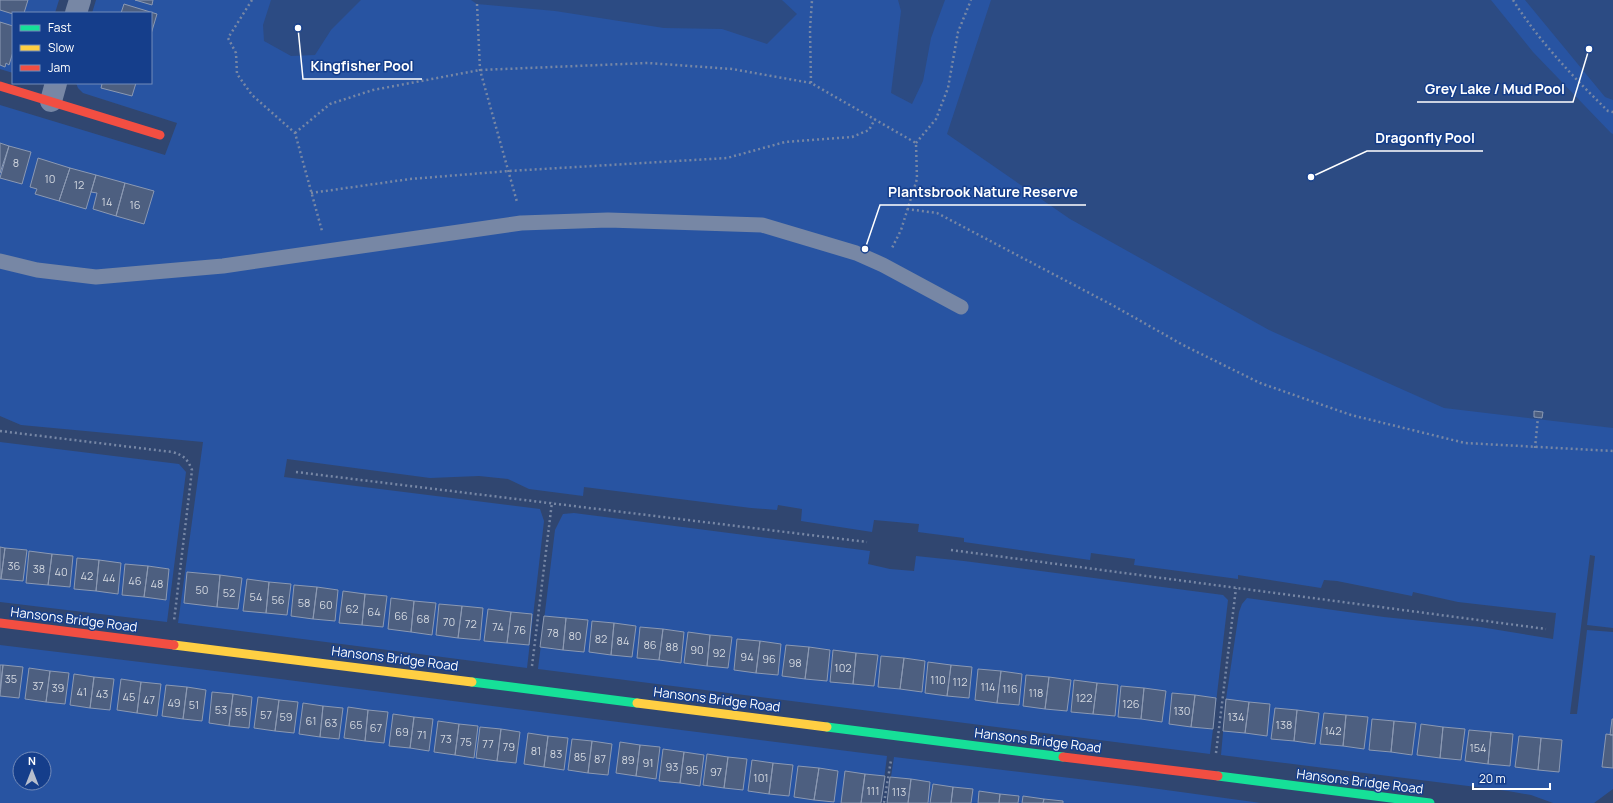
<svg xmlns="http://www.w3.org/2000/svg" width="1613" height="803" font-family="Manrope,sans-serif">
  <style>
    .green { fill: #2854a2; fill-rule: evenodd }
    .water { fill: #2c4b83 }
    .building { fill: #4d5f80; stroke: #8b99b3 }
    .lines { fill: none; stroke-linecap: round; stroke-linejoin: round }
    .path { stroke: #7787a5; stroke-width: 2.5; stroke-dasharray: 2 3; stroke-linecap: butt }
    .lane { stroke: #7787a5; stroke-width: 15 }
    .street { stroke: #7787a5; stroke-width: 22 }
    .fast { stroke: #16e098; stroke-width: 9 }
    .slow { stroke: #ffcf43; stroke-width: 9 }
    .jam { stroke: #f24e42; stroke-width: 9 }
    .labels { text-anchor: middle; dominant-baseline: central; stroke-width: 3; stroke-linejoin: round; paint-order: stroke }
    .number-label { font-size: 11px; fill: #d2d7df }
    .street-label { font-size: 13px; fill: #fff; stroke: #153e8b }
    .leader { fill: none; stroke: #fff; stroke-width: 1.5 }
    .callout-dot { fill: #fff; stroke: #153e8b; stroke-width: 1.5 }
    .callout-label { font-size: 14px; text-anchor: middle; font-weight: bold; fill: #fff; stroke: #153e8b; stroke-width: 3; stroke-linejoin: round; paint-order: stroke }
  </style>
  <rect width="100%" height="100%" fill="#304670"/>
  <path class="green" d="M0,0H59L55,13H13V73L0,69Z
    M96,0H1613V628L1587,625L1595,556L1590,555L1570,714H1577L1587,630L1613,632V789L1594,803H1553L1531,795L1508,791L1221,755L1226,699L1239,612L1242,604L1247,598L1384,617L1480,627L1553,639L1556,613L1458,602L1413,592L1412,596L1337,581L1324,580L1321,588L1238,575V579L1134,565L1135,559L1091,553L1090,560L964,542V538L918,532L919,524L874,520L872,532L801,521L802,509L778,505L777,510L751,508L584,487L583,496L529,489L508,479L479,476L430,478L287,459L284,477L540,509L544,521L527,668L178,623L203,442L21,425L0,416V105L165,155L177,123L83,93L78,88L76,83H151V13H92Z
    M0,442L179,464L186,472L167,622L0,602Z
    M574,513L870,551L868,564L890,569L914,571L916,556L964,561L1223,595L1228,600L1210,754L538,669L555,530L563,514Z
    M0,645L280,679L887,756L881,803H0ZM20,759H44V783H20Z
    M894,757L1137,786L1261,803H887Z"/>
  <path class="water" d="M271,0H361L331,30L315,55L291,56L264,41L263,25Z
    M471,0H782L797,14L767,44L722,29L664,28L555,11L477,4Z
    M898,0H945L931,38L923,81L912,104L891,93L901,11Z
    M991,0H1491L1533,52L1611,133L1613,134V428L1444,408L1269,330L1070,219L947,134Z
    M1525,0H1613V100L1605,97Z"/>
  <path class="building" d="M0,0H28L24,13L13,14L0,10Z
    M135,0H153L152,5Z
    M124,4L157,14L151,34V13H121Z
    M0,22L13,26V52L9,65L6,63L5,67L0,65Z
    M98,83H136L132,96L101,88L102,84Z
    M0,143L9,146L0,173Z
    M9,146L31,152L22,184L0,178Z
    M38,158L70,168L59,201L35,194L37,189L30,187Z
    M70,168L96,175L86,209L59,201Z
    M96,175L125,183L116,216L93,209L97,193L91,192Z
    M125,183L154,191L144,224L116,216Z
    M1534,411L1543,412L1542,418L1534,417Z
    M0,547L5,548L1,579H0Z
    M5,548L27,550L23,581L1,579Z
    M29,551L52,554L48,585L26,583Z
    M52,554L73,556L70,587L48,585Z
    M77,558L99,560L96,591L74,589Z
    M99,560L121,563L118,594L96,591Z
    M125,564L148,566L144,597L122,595Z
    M148,566L169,569L166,600L144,597Z
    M187,572L220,575L217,607L184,603Z
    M220,575L242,578L238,609L217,607Z
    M247,579L269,582L266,613L243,611Z
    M269,582L291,584L287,615L266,613Z
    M294,585L317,587L313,619L291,616Z
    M317,587L338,590L335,621L313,619Z
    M343,591L365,594L362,625L339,623Z
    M365,594L387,596L383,627L362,625Z
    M391,598L414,601L411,632L388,629Z
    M414,601L436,603L432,635L411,632Z
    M439,604L462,606L458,638L436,635Z
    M462,606L483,608L480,640L458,638Z
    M488,609L511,612L507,643L484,641Z
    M511,612L532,614L529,645L507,643Z
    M544,616L566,618L563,650L540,647Z
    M566,618L588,620L584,652L563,650Z
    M592,621L614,623L611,655L589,652Z
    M614,623L636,626L632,657L611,655Z
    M640,627L663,629L659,660L637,658Z
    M663,629L684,632L681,663L659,660Z
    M688,632L710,635L707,666L684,663Z
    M710,635L732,637L728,668L707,666Z
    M737,639L760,641L756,673L734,670Z
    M760,641L781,644L778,675L756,673Z
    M786,645L809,647L805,679L782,676Z
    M809,647L830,650L827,681L805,679Z
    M833,650L856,653L853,684L830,682Z
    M856,653L878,655L874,686L853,684Z
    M881,656L904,658L900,689L878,687Z
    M904,658L925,661L922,692L900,689Z
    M928,662L951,665L947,696L925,693Z
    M0,665H3L0,689Z
    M3,665L23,667L19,698L0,696Z
    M951,665L972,667L969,698L947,696Z
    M29,668L50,671L46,702L25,699Z
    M978,669L1001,671L997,703L975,700Z
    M50,671L69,673L65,704L46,702Z
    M1001,671L1022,674L1019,705L997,703Z
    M74,674L94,677L90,708L70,705Z
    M1026,675L1049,677L1045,709L1023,706Z
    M94,677L114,679L110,710L90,708Z
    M1049,677L1071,680L1067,711L1045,709Z
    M121,679L141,682L137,713L117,710Z
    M1074,680L1097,683L1093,714L1071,712Z
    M141,682L161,684L157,716L137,713Z
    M1097,683L1118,685L1115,716L1093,714Z
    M166,685L187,687L183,719L162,716Z
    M1121,686L1144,688L1141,719L1118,717Z
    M187,687L206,690L202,721L183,719Z
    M1144,688L1166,691L1162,722L1141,719Z
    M212,692L233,694L229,726L209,723Z
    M1172,693L1195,695L1191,727L1169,724Z
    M233,694L252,697L249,728L229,726Z
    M1195,695L1216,698L1213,729L1191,727Z
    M258,697L279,700L275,731L254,728Z
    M1226,699L1249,702L1245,733L1223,731Z
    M279,700L298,702L294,733L275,731Z
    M1249,702L1270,704L1267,736L1245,733Z
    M303,703L323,706L320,737L299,734Z
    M323,706L343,708L339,739L320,737Z
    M348,707L368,710L365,741L344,738Z
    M1275,708L1297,710L1294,741L1271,739Z
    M368,710L388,712L384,743L365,741Z
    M1297,710L1319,713L1315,744L1294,741Z
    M1324,713L1346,715L1343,746L1320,744Z
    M393,714L414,717L410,748L389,746Z
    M1346,715L1368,717L1364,749L1343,746Z
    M414,717L433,719L429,751L410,748Z
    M1372,719L1394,721L1391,752L1369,750Z
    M1612,719H1613V735H1610Z
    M438,721L459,724L455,755L434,752Z
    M1394,721L1416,723L1412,755L1391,752Z
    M459,724L478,726L474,758L455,755Z
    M1421,724L1443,727L1440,758L1417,755Z
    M480,727L501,729L497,761L476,758Z
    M1443,727L1465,729L1461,760L1440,758Z
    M501,729L520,732L516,763L497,761Z
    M1469,730L1491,732L1488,764L1465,761Z
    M1491,732L1513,734L1510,766L1488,764Z
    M528,733L548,736L544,767L524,764Z
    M1606,734L1613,735V768L1602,767Z
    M548,736L568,738L564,770L544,767Z
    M1519,736L1541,738L1538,770L1515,767Z
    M1541,738L1562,740L1559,772L1538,770Z
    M572,739L592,741L588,773L568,770Z
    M592,741L612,744L608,775L588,773Z
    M620,742L640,745L636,776L616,773Z
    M640,745L660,747L656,779L636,776Z
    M663,749L684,752L680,783L659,781Z
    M684,752L704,755L700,786L680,783Z
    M707,754L728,757L724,788L703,785Z
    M728,757L747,759L743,790L724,788Z
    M752,760L773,763L769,794L748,791Z
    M773,763L793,765L789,796L769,794Z
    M798,766L819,768L814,800L794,797Z
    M819,768L838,771L834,802L814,800Z
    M845,771L865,774L861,803H841Z
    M865,774L885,776L881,803H861Z
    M890,777L911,779L908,803H887Z
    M911,779L930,782L928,803H908Z
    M933,784L953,787L951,803H930Z
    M953,787L973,789L971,803H951Z
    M979,791L1000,794L999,803H978Z
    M1000,794L1019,796L1018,803H999Z
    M1023,796L1044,799L1043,803H1022Z
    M1044,799L1063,801V803H1043Z"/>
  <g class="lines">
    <path class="path" d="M252,0L228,38L236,53L237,74L252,95L295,133L322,231
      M1513,0C1539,41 1573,77 1608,111L1613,112
      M477,4L480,70L517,202
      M811,83L810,29L812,0
      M295,133L330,104L373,90L480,70L648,63L732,69L811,83L916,143L917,179L901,230L892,248
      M916,143L936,119L948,88L958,32L971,0
      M311,193L410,179L509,171L727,158L785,142L852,137L869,130L875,119
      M907,209L937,213L1114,306L1183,345L1260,383L1351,415L1465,443L1613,451
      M0,431L172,452C184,455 188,460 192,470L174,621
      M1535,448L1538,417
      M296,472L867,542
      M951,550L1546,629
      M532,666L552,502
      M1216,753L1236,588
      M884,803L891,760"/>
    <path class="lane" d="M0,261L37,270L96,277L223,266L521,223L608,220L762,225L856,253L883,265L961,307"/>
    <path class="street" d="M76,13L80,0
      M51,101L56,83"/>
    <path class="fast" d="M472,682L637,703
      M827,727L1063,757
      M1218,776L1430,803"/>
    <path class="slow" d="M174,645L472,682
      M637,703L827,727"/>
    <path class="jam" d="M0,86L160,135
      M0,623L174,645
      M1063,757L1218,776"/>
  </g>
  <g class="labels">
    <g class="number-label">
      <text x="16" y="162">8</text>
      <text x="50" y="178">10</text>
      <text x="79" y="184">12</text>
      <text x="107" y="201">14</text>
      <text x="135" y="204">16</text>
      <text x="14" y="565">36</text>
      <text x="39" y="568">38</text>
      <text x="61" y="571">40</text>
      <text x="87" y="575">42</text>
      <text x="109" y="577">44</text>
      <text x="135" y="580">46</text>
      <text x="157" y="583">48</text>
      <text x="202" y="589">50</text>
      <text x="229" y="592">52</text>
      <text x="256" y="596">54</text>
      <text x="278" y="599">56</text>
      <text x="304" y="602">58</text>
      <text x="326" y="604">60</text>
      <text x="352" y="608">62</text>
      <text x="374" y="611">64</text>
      <text x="401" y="615">66</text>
      <text x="423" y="618">68</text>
      <text x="449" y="621">70</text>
      <text x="471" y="623">72</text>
      <text x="498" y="626">74</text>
      <text x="520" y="629">76</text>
      <text x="553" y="632">78</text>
      <text x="575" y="635">80</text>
      <text x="601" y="638">82</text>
      <text x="623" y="640">84</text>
      <text x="650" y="644">86</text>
      <text x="672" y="646">88</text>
      <text x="697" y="649">90</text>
      <text x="719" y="652">92</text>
      <text x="747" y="656">94</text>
      <text x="769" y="658">96</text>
      <text x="795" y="662">98</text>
      <text x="843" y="667">102</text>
      <text x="11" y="678">35</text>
      <text x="938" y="679">110</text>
      <text x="960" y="681">112</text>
      <text x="38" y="685">37</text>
      <text x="988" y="686">114</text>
      <text x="58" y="687">39</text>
      <text x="1010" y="688">116</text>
      <text x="82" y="691">41</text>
      <text x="1036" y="692">118</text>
      <text x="102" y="693">43</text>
      <text x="129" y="696">45</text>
      <text x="1084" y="697">122</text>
      <text x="149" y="699">47</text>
      <text x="174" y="702">49</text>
      <text x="1131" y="703">126</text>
      <text x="194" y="704">51</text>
      <text x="221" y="709">53</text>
      <text x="1182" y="710">130</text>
      <text x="241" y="711">55</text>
      <text x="266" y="714">57</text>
      <text x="286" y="716">59</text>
      <text x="1236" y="716">134</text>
      <text x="311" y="720">61</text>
      <text x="331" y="722">63</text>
      <text x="356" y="724">65</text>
      <text x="1284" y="724">138</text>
      <text x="376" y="727">67</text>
      <text x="1333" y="730">142</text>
      <text x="402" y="731">69</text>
      <text x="422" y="734">71</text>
      <text x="446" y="738">73</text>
      <text x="466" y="741">75</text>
      <text x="488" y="743">77</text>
      <text x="509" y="746">79</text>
      <text x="1478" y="747">154</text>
      <text x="536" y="750">81</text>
      <text x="556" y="753">83</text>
      <text x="580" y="756">85</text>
      <text x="600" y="758">87</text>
      <text x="628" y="759">89</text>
      <text x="648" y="762">91</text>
      <text x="672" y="766">93</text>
      <text x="692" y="769">95</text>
      <text x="716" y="771">97</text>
      <text x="761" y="777">101</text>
      <text x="873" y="790">111</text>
      <text x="899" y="791">113</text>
    </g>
    <g class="street-label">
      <text transform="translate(74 619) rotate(7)">Hansons Bridge Road</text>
      <text transform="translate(395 658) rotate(7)">Hansons Bridge Road</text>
      <text transform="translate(717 699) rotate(7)">Hansons Bridge Road</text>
      <text transform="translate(1038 740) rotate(7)">Hansons Bridge Road</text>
      <text transform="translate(1360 781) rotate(7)">Hansons Bridge Road</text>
    </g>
  </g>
  <path class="leader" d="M298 28L303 79H422M1589 49L1573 102H1417M1311 177L1367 151H1483M865 249L880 205H1086"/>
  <g class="callout-dot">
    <circle cx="298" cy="28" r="4"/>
    <circle cx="1589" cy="49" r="4"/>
    <circle cx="1311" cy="177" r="4"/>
    <circle cx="865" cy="249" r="4"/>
  </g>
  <g class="callout-label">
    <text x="362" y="71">Kingfisher Pool</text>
    <text x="1495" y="94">Grey Lake / Mud Pool</text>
    <text x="1425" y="143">Dragonfly Pool</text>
    <text x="983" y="197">Plantsbrook Nature Reserve</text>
  </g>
  <rect x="12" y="12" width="140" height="72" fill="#153e8b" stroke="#738bb9"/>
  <rect x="20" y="25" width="20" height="6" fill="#16e098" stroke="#738bb9"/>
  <text x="48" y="32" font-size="12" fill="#ffffff">Fast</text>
  <rect x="20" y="45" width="20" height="6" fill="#ffcf43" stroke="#738bb9"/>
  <text x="48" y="52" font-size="12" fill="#ffffff">Slow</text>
  <rect x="20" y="65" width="20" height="6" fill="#f24e42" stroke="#738bb9"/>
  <text x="48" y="72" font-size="12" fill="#ffffff">Jam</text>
  <g transform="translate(32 771)"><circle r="19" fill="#153e8b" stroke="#738bb9"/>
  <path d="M0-3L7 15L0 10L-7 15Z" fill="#b7becd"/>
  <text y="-6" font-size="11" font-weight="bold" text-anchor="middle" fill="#ffffff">N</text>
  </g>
  <path d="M1473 783v6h77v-6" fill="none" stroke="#ffffff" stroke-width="2"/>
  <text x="1479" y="783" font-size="12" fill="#ffffff" stroke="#153e8b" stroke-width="3" paint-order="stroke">20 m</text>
</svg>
